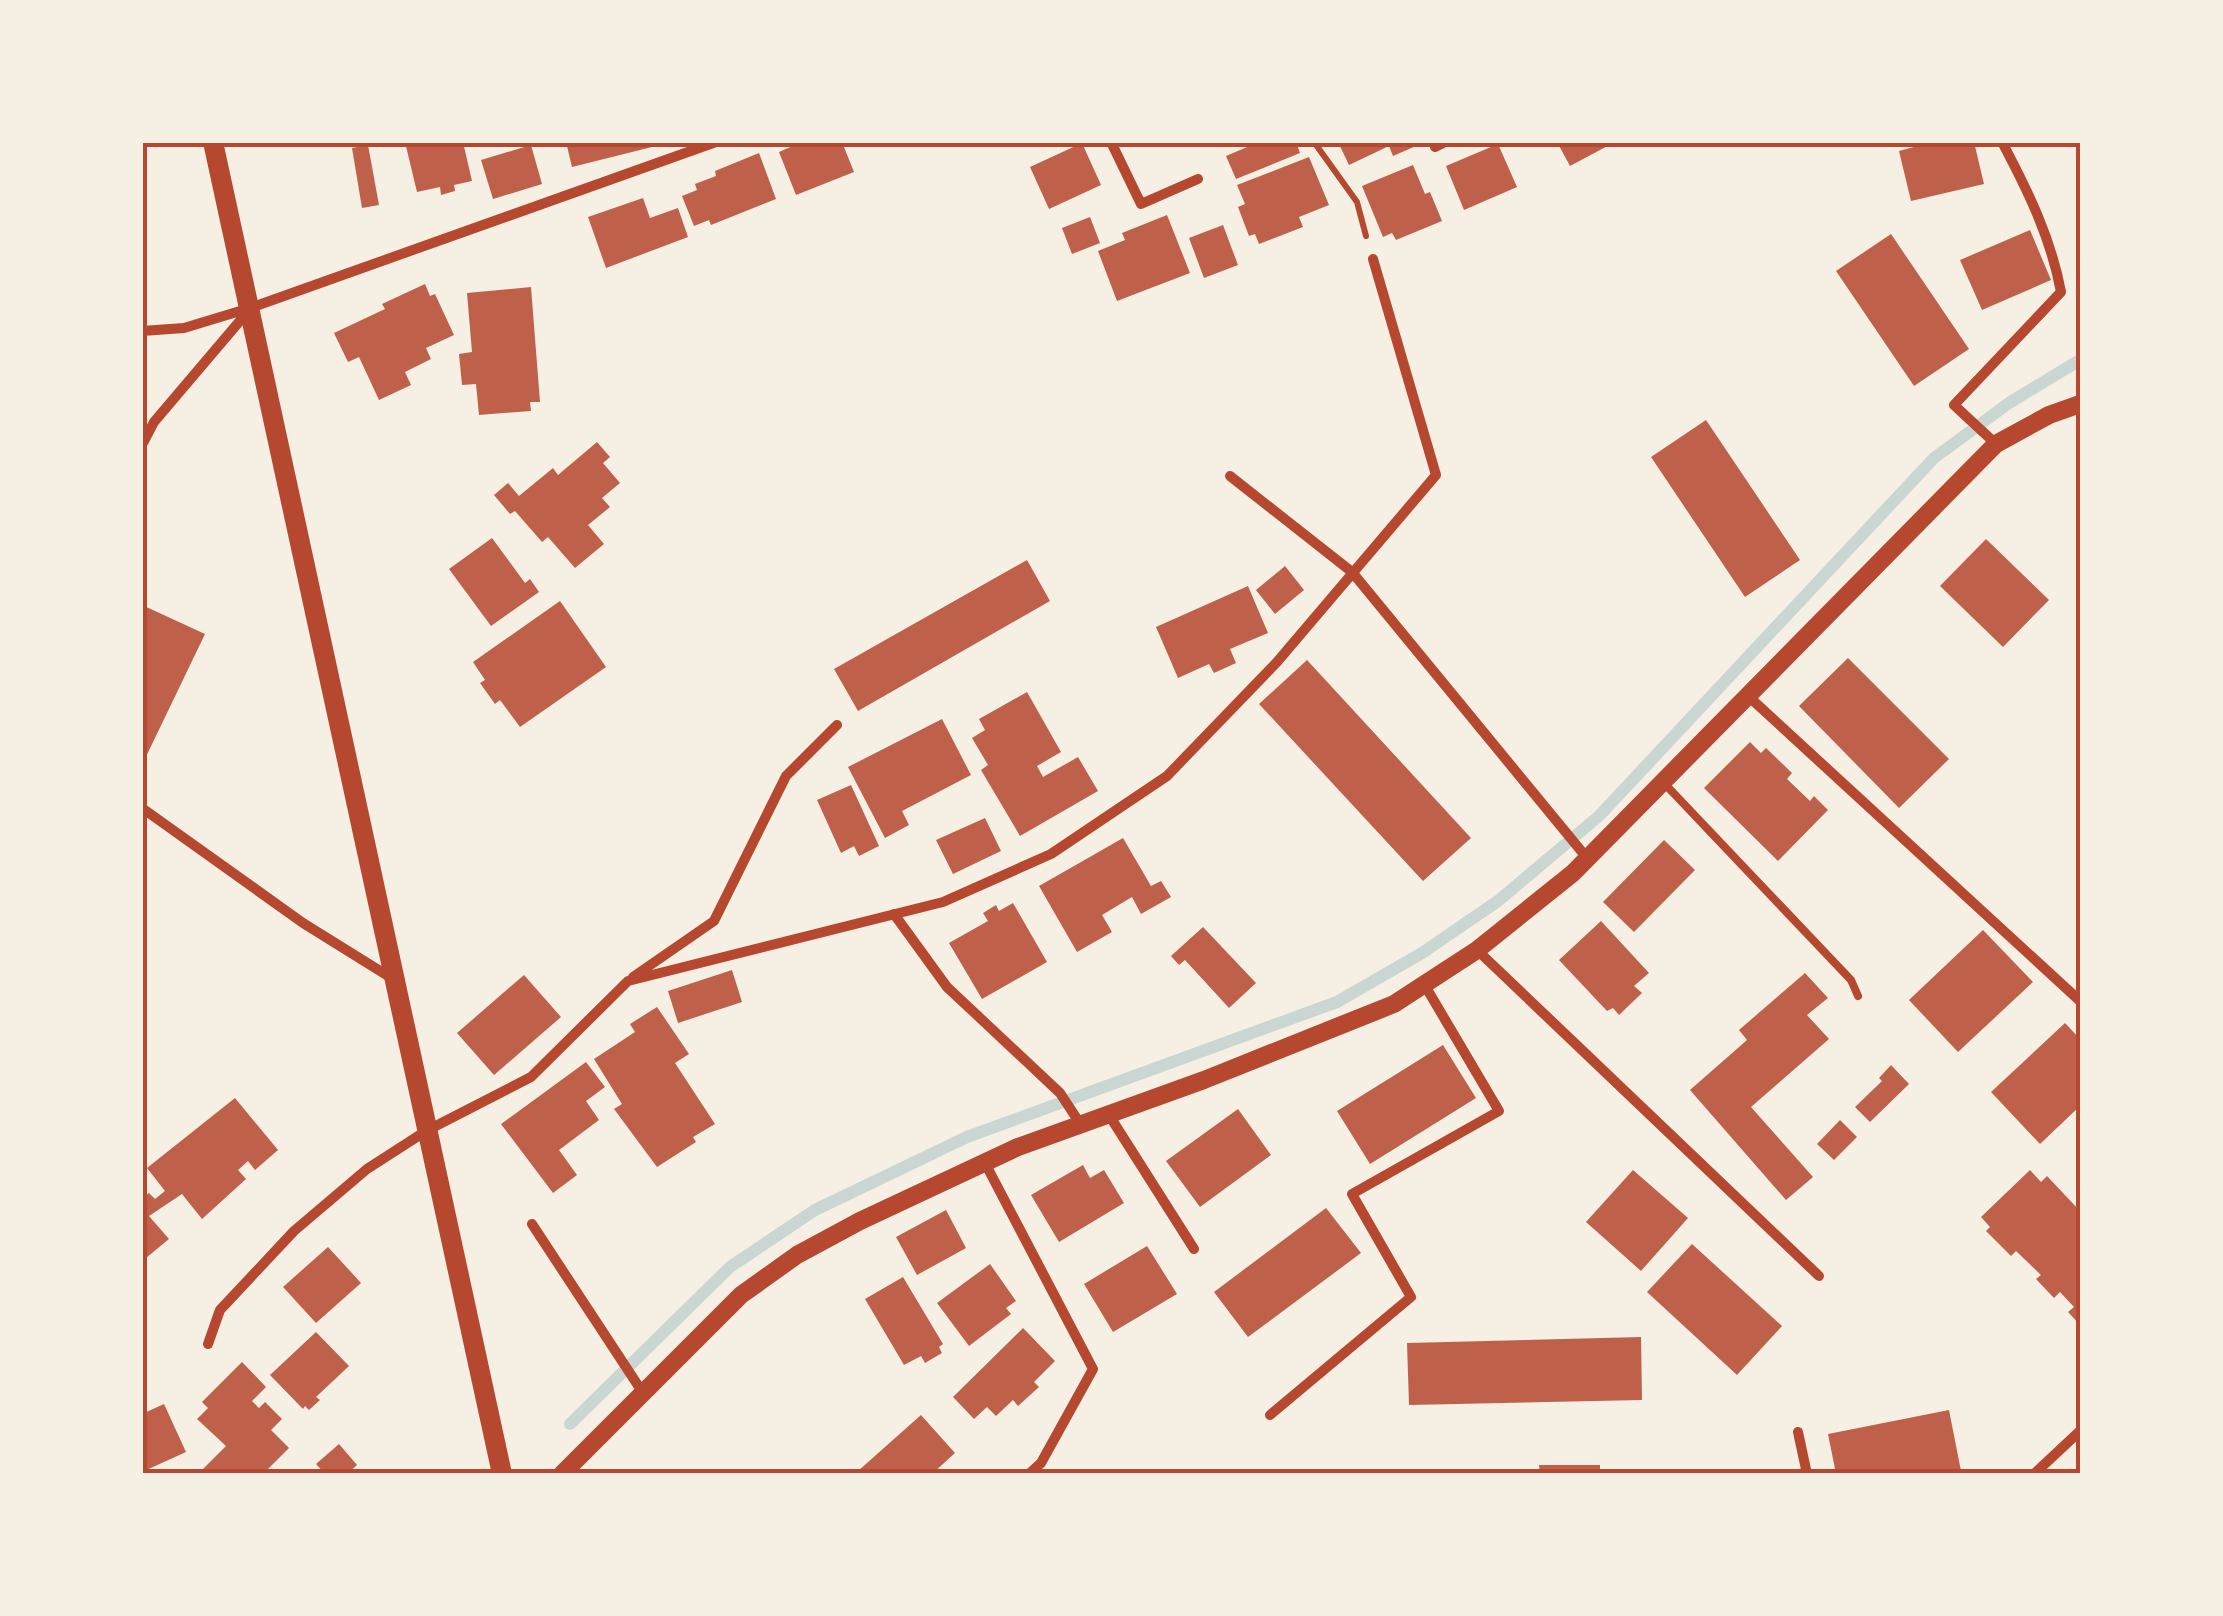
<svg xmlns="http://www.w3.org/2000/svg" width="2223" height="1616" font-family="Commissioner,sans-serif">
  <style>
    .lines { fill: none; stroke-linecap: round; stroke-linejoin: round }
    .stream { stroke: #c9d6d2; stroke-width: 12 }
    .building { fill: #bf614a }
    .path { stroke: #b5482f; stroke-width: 6 }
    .service { stroke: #b5482f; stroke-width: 8 }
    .minor { stroke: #b5482f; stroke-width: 10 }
    .tertiary { stroke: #b5482f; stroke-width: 18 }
    .secondary { stroke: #b5482f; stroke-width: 20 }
    .neatline { fill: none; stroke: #b5482f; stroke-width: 4 }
  </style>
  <rect width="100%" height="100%" fill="#f6efe4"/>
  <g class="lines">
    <path class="stream" d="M570,1424L730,1267L815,1210L967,1137L1337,1002L1422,953L1498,901L1599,816L1934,458L2009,403L2080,360"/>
  </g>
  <path class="building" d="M405,142H463L472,181L454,185L455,191L441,195L440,187L417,192Z
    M566,142H664V144L572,167Z
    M802,142H842L854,172L796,195L779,152Z
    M1259,142H1296L1300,153L1236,179L1226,156Z
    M1338,142H1414L1416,146L1393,156L1389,146L1349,165Z
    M1557,142H1615L1570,166Z
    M1932,142H1974L1984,184L1911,201L1899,151Z
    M1082,143L1101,185L1049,209L1030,167Z
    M1498,144L1517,187L1464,210L1446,166Z
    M368,145L379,205L362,208L352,148Z
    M531,145L542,184L493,199L481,160Z
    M759,153L776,199L711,225L709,220L694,226L682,196L697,190L695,184L716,176L715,171Z
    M1309,157L1329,205L1299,217L1303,227L1259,244L1255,234L1249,236L1238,207L1245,204L1237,185Z
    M1413,165L1425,194L1430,192L1442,221L1396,240L1392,233L1383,237L1362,186Z
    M643,198L650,218L678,208L688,237L606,268L588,217Z
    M1167,215L1190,273L1117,301L1098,251L1125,240L1122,233Z
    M1090,217L1100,243L1072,254L1062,228Z
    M1223,225L1238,265L1204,278L1189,238Z
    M2030,230L2051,280L1982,310L1960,260Z
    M1891,234L1969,349L1914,386L1836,271Z
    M425,284L430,296L435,294L454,335L426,348L431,359L405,372L411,385L379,400L359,357L348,362L334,333L385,309L382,304Z
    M531,287L540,402H530L531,411L479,415L476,384L462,385L459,354L472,352L467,293Z
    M1706,420L1800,560L1745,597L1651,457Z
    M597,442L610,457L603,463L620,483L602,498L610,507L588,525L604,544L575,568L548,537L542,542L515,511L510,514L494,495L508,483L519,496L553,468L558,475Z
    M492,538L525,583L530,579L539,592L491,626L449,569Z
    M1986,539L2049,600L2003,647L1940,586Z
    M1027,560L1050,601L858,711L834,669Z
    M1285,566L1304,590L1275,614L1256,590Z
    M1248,586L1268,633L1230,649L1236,663L1214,673L1209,664L1178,678L1156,627Z
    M560,601L606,667L520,727L500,700L495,704L480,683L485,680L473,662Z
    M142,605L205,634L142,765Z
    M1848,658L1949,759L1899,808L1799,706Z
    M1307,660L1471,838L1423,881L1259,704Z
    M1027,692L1061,752L1037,766L1043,777L1078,757L1098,791L1020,836L981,770L988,765L972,738L985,730L979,719Z
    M942,719L971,775L902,811L909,825L885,838L848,767Z
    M1750,742L1761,753L1766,748L1792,773L1787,779L1810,801L1814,796L1828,810L1778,861L1704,788Z
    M851,785L879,846L859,856L854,846L841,853L817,800Z
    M985,818L1001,851L953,874L936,840Z
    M1123,838L1151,886L1161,881L1171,897L1141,914L1132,897L1102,915L1112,932L1077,952L1039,886Z
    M1664,840L1695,870L1634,932L1603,902Z
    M1013,903L1047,962L982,999L949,943L988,921L983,913L996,905L999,911Z
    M1601,921L1649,973L1634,986L1642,993L1619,1015L1613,1008L1607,1011L1559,960Z
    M1203,927L1256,983L1229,1008L1185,960L1179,965L1171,956Z
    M1983,930L2033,982L1958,1052L1909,1000Z
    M732,970L742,1002L678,1023L668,991Z
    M1805,973L1828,998L1807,1015L1829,1039L1751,1107L1813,1177L1786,1200L1690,1090L1747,1040L1739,1030Z
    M524,975L561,1017L494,1075L457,1033Z
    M657,1007L689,1054L675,1063L715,1124L693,1137L696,1142L657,1167L614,1109L622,1104L594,1059L635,1032L630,1024Z
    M2065,1023L2080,1039V1106L2040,1144L1991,1092Z
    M1443,1045L1476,1098L1370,1164L1337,1111Z
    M586,1062L605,1087L586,1101L599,1120L559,1150L577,1175L553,1193L501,1124Z
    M1891,1065L1909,1084L1870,1122L1855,1107L1882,1081L1879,1078Z
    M235,1098L278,1150L255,1170L248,1161L238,1170L246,1179L202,1219L182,1194L149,1216L169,1239L146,1258L142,1255V1198L149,1193L155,1199L165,1191L147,1168Z
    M1238,1109L1271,1155L1200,1207L1166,1161Z
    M1840,1120L1857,1137L1834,1160L1817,1144Z
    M1083,1165L1090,1178L1104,1170L1124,1203L1059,1242L1031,1195Z
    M1633,1170L1688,1218L1641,1271L1586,1222Z
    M2030,1170L2041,1182L2047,1176L2080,1211V1325L2068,1312L2074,1307L2060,1292L2054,1298L2036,1279L2041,1275L2016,1251L2011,1256L1986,1231L1990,1227L1981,1217Z
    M1326,1208L1361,1253L1248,1337L1214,1292Z
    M946,1210L966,1248L917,1275L896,1237Z
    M1692,1244L1782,1326L1737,1375L1647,1292Z
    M1147,1246L1177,1294L1113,1332L1084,1284Z
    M328,1247L361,1283L316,1323L283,1287Z
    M990,1264L1016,1301L1006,1308L1011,1314L969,1346L937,1303Z
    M903,1277L943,1344L939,1347L942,1353L925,1363L921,1356L904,1365L865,1299Z
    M1023,1328L1055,1361L1034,1382L1039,1387L1018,1406L1013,1400L996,1416L987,1407L974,1419L953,1397Z
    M316,1332L349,1366L316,1397L320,1400L309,1410L305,1406L303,1409L270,1375Z
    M1641,1337L1642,1400L1409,1405L1407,1343Z
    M242,1362L266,1387L252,1401L259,1408L265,1402L282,1419L271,1430L289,1448L263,1474H198L226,1446L197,1419L208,1408L202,1402Z
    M164,1404L186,1452L142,1472V1414Z
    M1949,1410L1961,1471L1836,1474L1828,1434Z
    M921,1415L955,1453L932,1474H860L858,1471Z
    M339,1444L357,1465L347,1474H325L316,1464Z
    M1539,1465H1600V1474H1540Z"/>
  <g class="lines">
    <path class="path" d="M1314,142L1357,202L1366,236"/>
    <path class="service" d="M1663,782L1851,980L1858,996"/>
    <path class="minor" d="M1111,142L1141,204L1198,179
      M1435,147L1445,142
      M142,331L184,328L250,308L716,142
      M1996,444L1954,405L2061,292C2051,238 2028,191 2002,142
      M142,445L154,422L250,309
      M1230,476L1352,572L1587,858
      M1747,695L2080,1001
      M142,808L303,923L393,979
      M894,914L947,987L1060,1093L1081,1125
      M1477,950L1819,1276
      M633,977L714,921L786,776L837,725
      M1109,1115L1194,1249
      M985,1163L1093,1369L1041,1463L1029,1474
      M532,1224L643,1393
      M208,1344L220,1310L294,1231L367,1169L426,1131L531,1077L628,981L943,902L1051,854L1167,776L1277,662L1436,475L1373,259
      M1270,1415L1411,1297L1352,1194L1499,1111L1424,984
      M1798,1432L1807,1474
      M2034,1474L2080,1431"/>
    <path class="tertiary" d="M562,1474L741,1295L797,1255L860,1221L1018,1147L1204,1080L1394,1004L1477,950L1573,873L1996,444L2049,415L2080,404"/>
    <path class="secondary" d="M213,142L502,1474"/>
  </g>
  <rect width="2223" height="1616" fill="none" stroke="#f6efe4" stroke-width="290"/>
  <rect x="145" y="145" width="1933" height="1326" class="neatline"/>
</svg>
